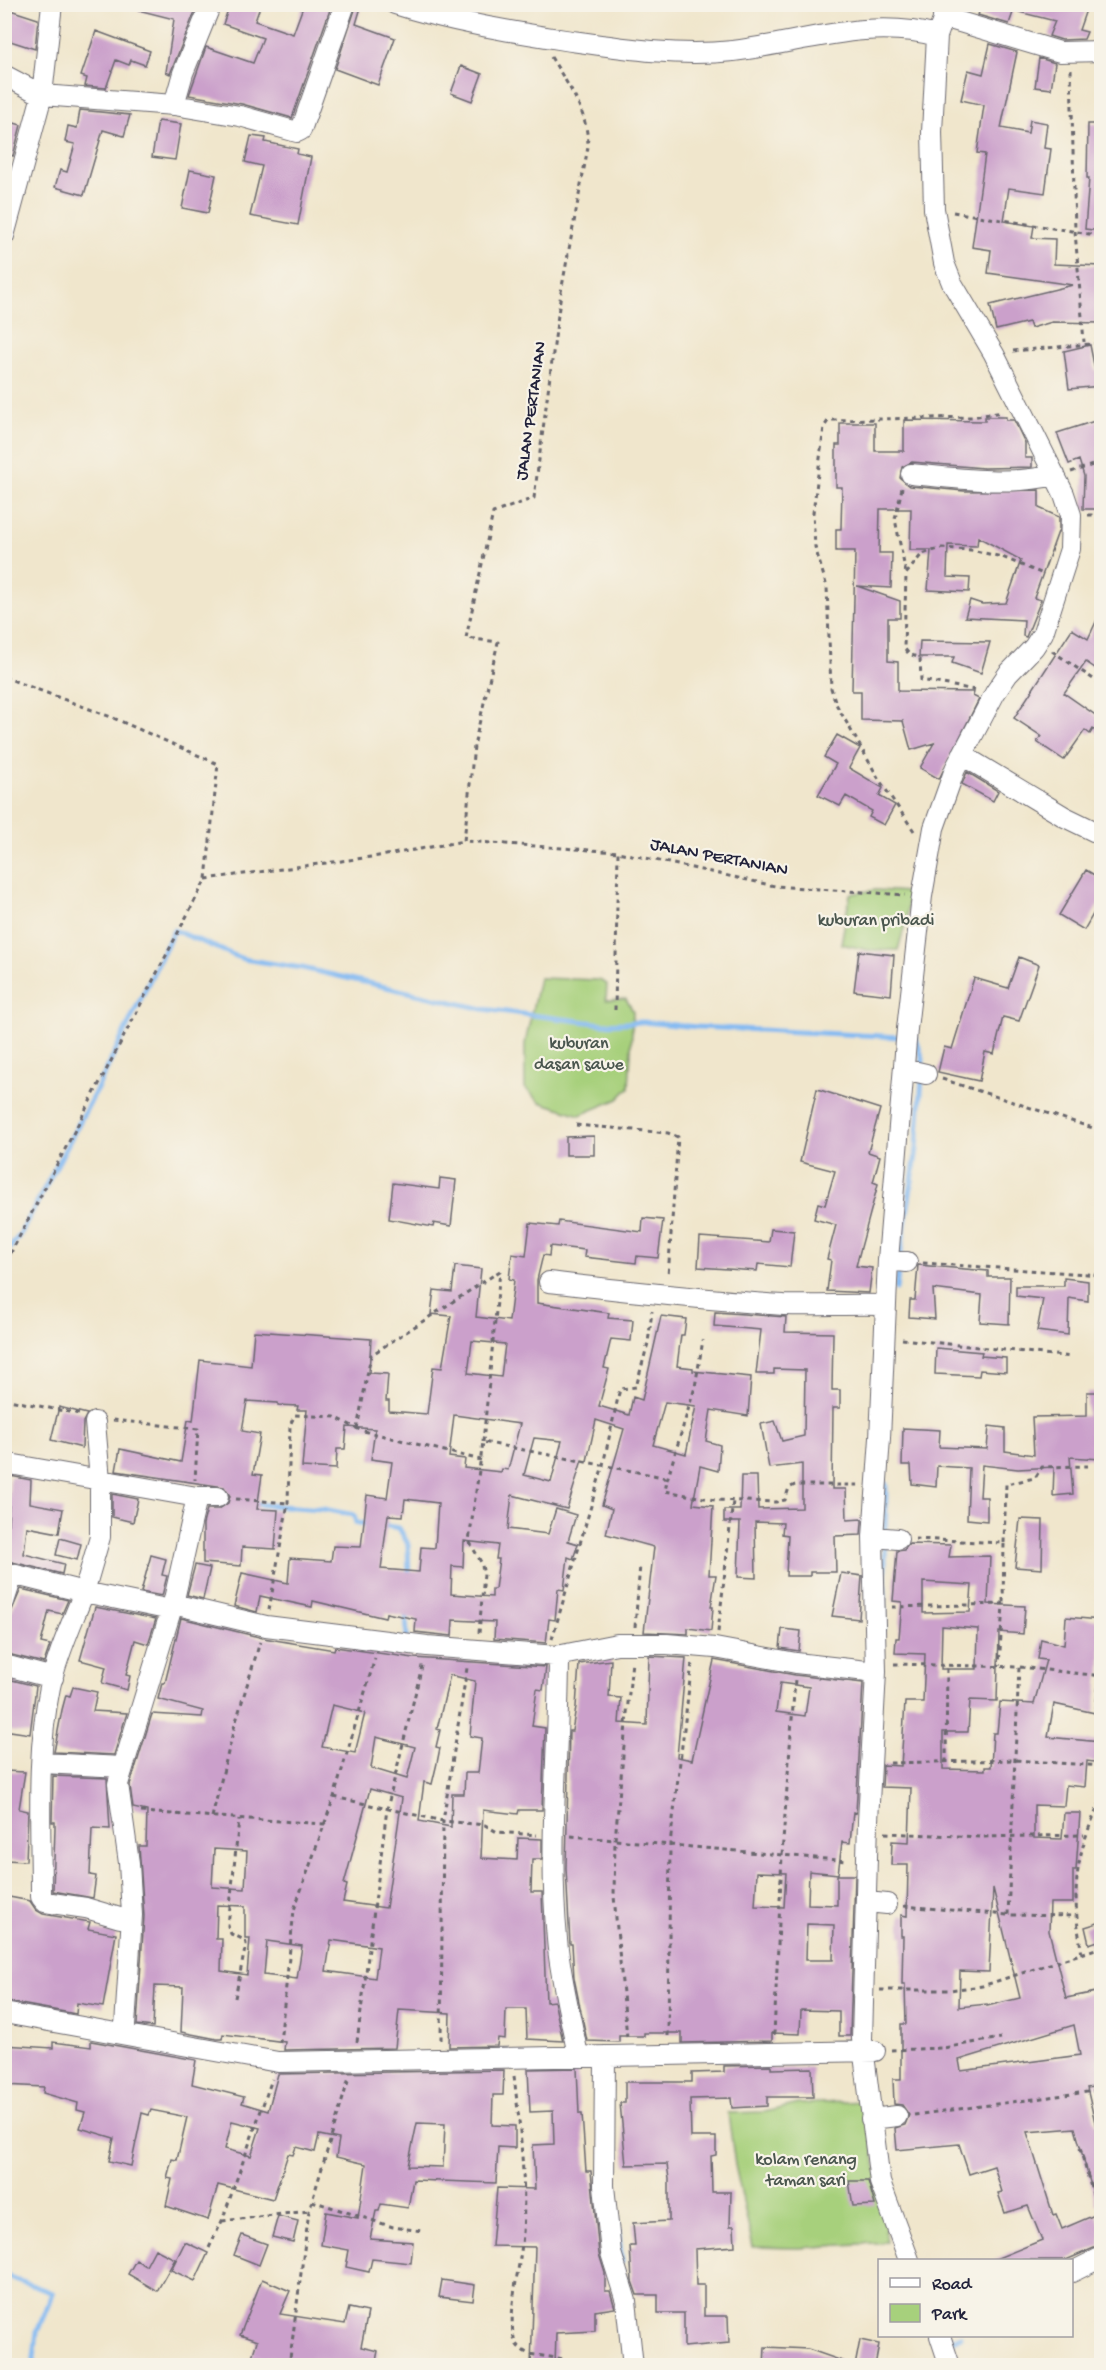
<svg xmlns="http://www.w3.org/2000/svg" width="1106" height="2370" font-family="'Gochi Hand',sans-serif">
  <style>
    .green { fill: #a7d07c; stroke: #64795c; stroke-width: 1.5 }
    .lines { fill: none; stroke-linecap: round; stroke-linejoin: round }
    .stream { stroke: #83baf2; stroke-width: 5 }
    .building { fill: #cba0cb; fill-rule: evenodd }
    .minor-casing { stroke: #6a676e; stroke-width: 22 }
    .path { stroke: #6a676e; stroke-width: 3; stroke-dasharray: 4.5 4.5; stroke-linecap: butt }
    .minor { stroke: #fff; stroke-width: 20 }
    .labels { text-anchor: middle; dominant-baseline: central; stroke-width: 4.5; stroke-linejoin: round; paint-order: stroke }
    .street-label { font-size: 18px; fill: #22223b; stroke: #f7f3e8 }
    .park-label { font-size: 18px; fill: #4a564e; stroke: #f7f3e8 }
  </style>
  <rect width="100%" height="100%" fill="#f7f3e8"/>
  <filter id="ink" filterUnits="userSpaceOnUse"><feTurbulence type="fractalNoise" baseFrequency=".0167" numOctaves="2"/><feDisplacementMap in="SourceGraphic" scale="12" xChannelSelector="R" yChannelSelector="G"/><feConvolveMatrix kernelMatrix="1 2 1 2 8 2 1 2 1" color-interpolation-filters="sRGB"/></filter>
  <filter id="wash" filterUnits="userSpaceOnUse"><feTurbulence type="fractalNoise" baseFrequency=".008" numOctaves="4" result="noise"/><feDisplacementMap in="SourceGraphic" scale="24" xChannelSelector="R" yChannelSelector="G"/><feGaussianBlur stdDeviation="1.35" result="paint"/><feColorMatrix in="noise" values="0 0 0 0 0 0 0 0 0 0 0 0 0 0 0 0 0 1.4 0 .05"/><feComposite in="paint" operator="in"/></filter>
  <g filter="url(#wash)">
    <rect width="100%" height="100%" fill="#f0e6cc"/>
    <path class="green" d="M875,890L908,892L907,917L898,950H868L841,944L850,894Z
      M539,978L599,980L607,984L606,1000L626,999L633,1011L629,1088L618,1099L580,1115L540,1102L525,1088V1044Z
      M866,2101L887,2242L799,2248L753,2247L735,2165L728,2113L765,2112L799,2104Z"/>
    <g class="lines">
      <path class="stream" d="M915,1036L923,1059L922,1069
        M4,1256L21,1233L99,1085L174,930L243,959L302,968L483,1009L604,1024L643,1022L698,1027L901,1037
        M900,1257L917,1149L922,1078
        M896,1289L899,1266
        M252,1504L323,1509L354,1515L356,1523L371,1524
        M380,1525L399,1528L408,1544L409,1578
        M406,1612L407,1638
        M884,1628L886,1484
        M617,2220L622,2262
        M4,2275L53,2293L37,2332L33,2366
        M950,2337L951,2341L961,2336"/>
    </g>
    <g id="blocks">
      <path class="building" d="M139,4H198L170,74L166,72L174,19L138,10Z
        M230,4H261L255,21L293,34L304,4H332L292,118L242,104L189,95L206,47L253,63L263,38L223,24Z
        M357,4H362L356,24L395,38L378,85L335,69Z
        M982,4H1016L1009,24L978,15Z
        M1020,4H1088L1079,30L1087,32L1084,39L1062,40L1049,36L1055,21L1019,12Z
        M4,8L38,19L35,49L4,39Z
        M96,31L150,51L145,65L131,60L129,65L116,60L106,88L85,86L87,78L81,76Z
        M990,44L1017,52L1001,128L1028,133L1030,120L1047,123L1044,148L1051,149L1045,193L1009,188L1004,221L1034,226L1032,238L1055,239L1054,264L1101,266V323L1052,322L1031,328L1029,322L996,330L990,305L1073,285L988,273L991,250L972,247L985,154L977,153L984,105L961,100L968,70L983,74Z
        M1039,58L1055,63L1051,89L1035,87Z
        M461,66L482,74L472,101L451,93Z
        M80,110L130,115L124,136L103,130L84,195L55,187L60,170L67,172L75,144L65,142L68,126L77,128Z
        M4,120L21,125L13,156L4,153Z
        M158,121L181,124L175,160L152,157Z
        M1088,124H1101V231L1085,229L1089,178H1087Z
        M251,136L266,138L265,142L298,149L297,154L311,157L298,225L250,216L262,166L245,162Z
        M190,170L216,175L208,213L182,208Z
        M1090,345L1095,370H1101V386L1069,389L1064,351Z
        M985,417H1006V420H1014L1025,443V458H1032V467L984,468L912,462L902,467L900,478L910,486L964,491L1039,490V508L1059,517V529L1034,598L1041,600L1026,637L1023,636L1024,620L965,617L970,600L982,604L1006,603L1021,560L978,537L977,546L948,545L947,577L970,578L969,592L928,590L931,550H910L911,509H880L879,553H892L891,588L857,586L900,601V618H888V661L898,662V691L974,692L973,696L979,699L939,779L920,768L934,743L911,750L903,721L861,720V691H852L855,551H836V529H841L842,487H836V445H840V423H875V451H904V420L985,421Z
        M1101,419V509H1083L1084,476L1079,460L1069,464L1057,433Z
        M1101,611V672L1086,662L1064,693L1101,719V735L1093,729L1090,734L1085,730L1064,760L1037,742L1041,736L1014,718L1072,629L1088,639Z
        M920,641L990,642L981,673L952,663L954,657H919Z
        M837,735L860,748L849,768L883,788L879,796L895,805L884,825L869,817L872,811L846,796L840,806L818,795L836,764L824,757Z
        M967,772L998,791L993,801L962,784Z
        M1086,870L1101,879V900L1084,930L1059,915Z
        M859,951L894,955L891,995L854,991Z
        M1019,957L1039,965L1019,1021L1003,1017L994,1054L985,1052L979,1081L938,1072L944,1047L952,1049L974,978L1008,988Z
        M817,1089L880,1109L868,1152L880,1156L873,1182L878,1184L856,1266L872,1268L869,1293L827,1291L831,1260L827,1259L836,1225L814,1219L818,1203L825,1205L835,1171L800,1162Z
        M594,1136V1155H566V1137Z
        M440,1178L456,1180L451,1226L434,1223L433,1227L389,1219L393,1183L439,1189Z
        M643,1218L663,1220L658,1258L637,1256L636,1263L584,1257L585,1250L550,1246L549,1256L543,1255L537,1280V1303L609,1313L608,1318L633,1320L631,1341L611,1339L604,1368L609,1369L599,1406L629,1415L633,1397L642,1400L661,1316L686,1319L684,1335H681L677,1366L693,1368V1371L751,1377L748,1416L711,1410L706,1441L720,1445L718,1471L700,1466L693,1504L713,1506L709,1575H716L711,1607H713L711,1631L688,1628V1634L644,1632L654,1547L606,1534L612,1509L602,1505L624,1429L596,1420L587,1461L582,1460L567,1509L512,1495L508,1529L548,1534L556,1509L576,1515L568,1541L578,1544L573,1559L568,1557L564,1590L558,1589L555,1620L549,1619L546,1643L494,1639L495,1622L453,1620L452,1636L415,1632L416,1619L386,1613L385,1618L313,1601L312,1607L260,1596L257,1612L234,1606L242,1573L288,1583L290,1558L331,1561L333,1546L361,1547L367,1495L387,1498L392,1462L371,1459L375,1429L347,1427L345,1449H337L336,1469L302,1467L307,1410H297L298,1406L278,1405V1403L247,1401L242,1431L260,1434L253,1474L262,1475L257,1509L278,1510L275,1549L242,1547L241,1566L203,1563V1524L207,1509H219L228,1503L230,1496L224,1487L116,1471L120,1449L181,1462L188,1420L193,1421L200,1360L251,1366L254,1331L371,1339L369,1373L388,1374L386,1401H389V1411L427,1414L433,1367L442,1368L451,1316L431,1314L434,1290L452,1292L455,1266L481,1269L476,1317L509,1321L514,1280L509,1279L512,1254L526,1256L530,1223L558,1226L559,1221L642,1232ZM472,1341L505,1344L501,1377L468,1373ZM665,1402L696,1406L686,1454L653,1445ZM454,1415L520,1424L508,1470L502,1469L501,1472L464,1468L465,1459L449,1457ZM534,1438L562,1441L551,1482L524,1475ZM405,1499L438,1503L435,1548L421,1547L419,1572L381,1569L388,1515L403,1516ZM464,1541L498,1545L496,1559H499L495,1589H492V1597L451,1594L452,1566L463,1567Z
        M771,1229L794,1231L790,1267L758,1264L757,1271L698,1267L700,1237L769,1242Z
        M918,1265L988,1271V1277H1010L1009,1324L980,1322L982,1295L933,1289L935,1319L909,1317L910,1300H915Z
        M1064,1278L1088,1281V1301L1069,1298L1068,1335L1037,1331L1043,1299L1016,1296V1286H1064Z
        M715,1312L786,1317L785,1332L833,1333L832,1390H840V1408H833L832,1489H846L847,1520L862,1519V1522L861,1535L835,1536L836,1572H810V1576H786L788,1535L782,1534L783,1523L755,1522L756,1578L738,1577L740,1522H724V1510H740L741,1476H757L758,1509L802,1508V1464L769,1468L761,1424L775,1421L782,1441L804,1436L805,1370L774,1369V1374H756L761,1330L714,1326Z
        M936,1348L982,1352L981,1356L1006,1358V1372L980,1370L979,1376L935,1374Z
        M1087,1392H1101V1459L1070,1457L1073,1494L1053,1496L1054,1467L1018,1469L982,1465L980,1497H987V1521L967,1519L969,1468L937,1466L936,1487L912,1484L911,1465H902L903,1428L940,1430L939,1447L987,1449L989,1426L1005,1428V1451L1034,1455L1032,1417L1087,1416Z
        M59,1407L87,1414L83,1422L82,1448L51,1440Z
        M10,1476L31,1480L30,1503L63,1509L59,1533L27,1527L24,1554L64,1564L62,1574L4,1560V1525L8,1526Z
        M112,1494L138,1499L133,1522L112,1517Z
        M1020,1519L1043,1520L1042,1569L1015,1567Z
        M60,1538L81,1544L77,1560L56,1555Z
        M909,1544L951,1545L949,1557L990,1556L988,1604L1025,1606L1023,1634L999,1632L997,1701L970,1700L968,1732H943V1769L985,1770V1767H991L993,1733H997L1000,1702L1034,1704L1046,1660L1038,1659L1041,1639L1064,1645L1066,1617L1101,1620V1674H1099L1095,1713L1054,1704L1048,1737L1101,1742V1763L1087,1761L1085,1787L1066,1785L1064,1806L1034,1805V1838L1062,1839L1064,1813H1080L1076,1870H1073V1903H1050L1049,1931L1066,1998L1101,1991V2086L1087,2088L1097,2131L1101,2130V2203L1096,2204L1075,2128L1027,2132L1053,2215L1056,2214L1062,2229L1097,2214L1101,2226V2245L1066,2260H993L1042,2240L1028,2206L1005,2213L998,2193L1002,2192L994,2166L969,2174L959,2144L897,2150L895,2128L905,2125L909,2115L902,2105L894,2104L893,2079H901V2024H906L905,1984H902L903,1936H901V1915L907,1916L908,1865H891L892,1841L909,1842L911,1788L882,1787L883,1765L901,1766L905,1702H923L925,1654L895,1653L896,1638H899L902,1602L893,1601L897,1551L904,1550ZM923,1582L972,1585L970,1612L923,1613ZM942,1626L978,1629L977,1669H941ZM993,1888L1020,1998L987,2006V2004L959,2007L960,1971L989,1972ZM1074,2025L1080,2055L961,2071L959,2060Z
        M151,1555L166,1559L162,1575L167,1576L162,1596L141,1592Z
        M195,1565L210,1568L203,1599L187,1595Z
        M841,1573L862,1576L859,1619L832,1616Z
        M21,1589L68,1600L62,1614L49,1611L41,1643L50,1645L44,1663L4,1653V1614L12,1610Z
        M95,1607L156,1619L148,1644L135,1640L126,1675L130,1676L127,1690L102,1683L106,1667L80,1660Z
        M181,1618L263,1638L334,1650L335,1647L414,1658L546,1667L543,1690L537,1689L532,1726L545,1728L542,1810H519L518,1814L483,1810L481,1858L517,1860L518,1838L542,1839V1859H532L531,1892H542L546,2002L554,2001L563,2041L527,2039L526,2009H506L505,2039L498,2038L497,2046L449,2047L450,2013L399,2010L395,2048L284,2050L285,2042L223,2034L222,2039H217L181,2032L183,1987L155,1986L153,2027L137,2025L144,1916L139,1846H146L147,1811L133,1808L130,1785L152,1714L202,1717L203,1711L158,1699L162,1683H165ZM450,1675L475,1681L470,1736L482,1738L478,1773H465L464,1794H452L451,1827L419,1821L424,1782L432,1784L437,1763L440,1748L436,1747L440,1730L437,1729ZM332,1705L365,1713L355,1753L322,1747ZM376,1737L415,1747L407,1779L371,1768ZM370,1789L402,1798L386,1908L343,1902L347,1885L344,1884ZM214,1849L247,1851L245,1889L212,1887ZM217,1905L245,1906V1938H250L247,1975L221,1971L222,1939H216ZM331,1940L379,1947L375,1978L326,1971ZM267,1941L302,1946L297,1979L264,1975Z
        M782,1629L801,1631L799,1651L780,1648Z
        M649,1656L686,1658L677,1757L692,1760L714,1660L795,1675L863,1683L856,1813L853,1812L850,1843L842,1842L838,1874L809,1871L808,1904L837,1905V1875H855L850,2036H839V2011L801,2010L800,2034L772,2033V2041L682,2043V2033H644V2036H619V2042L587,2041L574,1978L572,1944H570L566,1868L569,1731H572L576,1707L579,1664L611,1660L609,1697L621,1698L619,1723L647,1725ZM780,1683L809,1687L805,1716L776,1712ZM757,1872L786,1873L784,1907L755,1906ZM807,1924L834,1925L833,1960H806Z
        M4,1678L36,1686L30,1734L4,1730Z
        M73,1687L97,1692L93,1711L127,1713L114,1755L54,1752L62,1710L66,1695L70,1696Z
        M4,1771L25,1772L19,1809L28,1811L26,1861L4,1860Z
        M53,1776L107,1778L110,1829L92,1828L90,1875L96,1876L93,1898L53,1891L55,1828V1822H52Z
        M4,1896L30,1901L36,1910L43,1914L90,1922L88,1929L116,1934L103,2007L77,2003L76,2014L4,2001Z
        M1101,1922V1940L1089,1944L1085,1927Z
        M91,2041L196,2060L192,2084L244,2097L242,2103L268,2111L278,2074L504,2070L503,2095H493L492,2125L515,2126V2148L498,2147L496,2183L413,2180L408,2208L381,2204L379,2211H376L370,2239L413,2242L411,2263L372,2259L369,2272L346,2267L349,2250L321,2245L326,2212L358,2218L366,2164L336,2157L339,2139L319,2135L315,2152L296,2147L293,2155L288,2154L273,2199L218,2185L208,2220L166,2206L172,2179L167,2178L172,2159L177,2160L187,2117L151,2110L149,2115L142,2113L131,2166L109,2161L114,2138L80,2128L85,2112L77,2110L78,2103L43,2093L44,2087L4,2085V2045L53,2048V2042L91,2047ZM232,2121L260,2128L251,2156L225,2149ZM417,2123L445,2124L443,2167L408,2166Z
        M771,2065V2069L812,2068L813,2097H767V2106L732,2108L731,2098L690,2099L691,2137H716V2155L711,2156L712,2192H731L730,2226H734L735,2246L695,2249L696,2285H704V2316H728L729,2343L684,2347V2313H658V2295H637L632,2281L630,2246H635L633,2223L669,2221V2179L667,2164L626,2165L620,2103H625V2082H692V2073L724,2072V2066Z
        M577,2068L579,2114H582L586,2171H591L599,2254L605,2273V2291H610L615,2308L595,2311V2331L556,2333L555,2366H531L535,2247L492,2246L497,2188L535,2189L533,2145L554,2144L553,2111L530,2112L528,2069Z
        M849,2181H868L875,2205L853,2206Z
        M278,2216L298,2221L293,2242L272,2237Z
        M242,2235L267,2244L259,2265L234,2255Z
        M185,2242L208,2253L195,2281L171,2270Z
        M155,2249L175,2259L157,2291L128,2274L136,2260L146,2266Z
        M262,2279L290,2291L280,2314L345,2324L349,2308L368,2312L361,2347L378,2351L375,2366H249L257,2341L240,2335Z
        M442,2280L475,2285L473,2301L439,2297Z
        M860,2340L879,2344L875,2366H855Z
        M765,2347L808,2349L848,2363V2366H764Z"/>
    </g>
  </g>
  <g filter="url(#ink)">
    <use href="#blocks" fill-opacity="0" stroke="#6a676e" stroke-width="1.5"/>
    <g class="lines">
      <g class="minor-casing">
        <path id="minor" d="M211,4L183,73L174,105L240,116L297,132L301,130L345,4
          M395,4C451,22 508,31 565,40C621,48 677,57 733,51C801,43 869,17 937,36
          M943,17L1060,52L1102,51
          M4,75L42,95L174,105
          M4,236L42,95L52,4
          M911,474C958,478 1008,486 1055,475
          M962,755L1065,817L1102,835
          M904,1069L926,1074
          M888,1260L907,1262
          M549,1282C628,1291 705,1300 784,1305C818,1306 852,1304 885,1305
          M4,1463L197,1497H218
          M873,1537L898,1539
          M4,1572L84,1592L100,1537V1480L95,1422
          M4,1602L13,1574
          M173,1604L197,1497
          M559,1655C559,1750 548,1844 557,1939C560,1977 571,2018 578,2056
          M4,1665L53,1678
          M42,1763L122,1767
          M867,1902L887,1904
          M120,1918L86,1908L45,1902L41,1897C41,1828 36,1755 50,1687C57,1655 72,1623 84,1592L171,1610
          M4,2013L278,2062L875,2051
          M125,2026L132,1915L129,1863L118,1784L173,1604L266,1626L427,1646L557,1656L617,1644H667L715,1648L796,1663L876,1672
          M605,2056L604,2186L611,2253L626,2301L633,2366
          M871,2119L897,2116
          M909,2260L880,2182L862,2039L868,1821L876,1672L873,1537L880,1438L888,1260L907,1029L922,896L934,828L955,769L995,693L1008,674L1034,647L1043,633L1070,549L1071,515L1064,494L994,354L952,283L944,263L934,209L932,132L937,36L949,4
          M1072,2272L1102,2257
          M940,2336L950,2366"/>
      </g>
      <path class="path" d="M551,57C569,87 588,111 588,147L561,292L534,498L493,513L466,638L498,642L474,746L464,841L618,852L775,886L905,895
        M1071,69L1075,231L1084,342
        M953,212L1102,236
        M1013,351L1102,343
        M1071,472L1102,462
        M902,488L895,519L906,574
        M1088,515H1102
        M1052,651L1102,685
        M4,677L111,717L218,764L206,879L4,1266
        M975,690L921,680L920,658L909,654L904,648L906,574L922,554L942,548L971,550L1002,557L1043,574
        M914,831L880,781L836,704L831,688L827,587L815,547L813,513L824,427L828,421L833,420L972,417L1002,412
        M206,879L386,855L464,841
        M615,1010L618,852
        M942,1079L1102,1131
        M576,1125L668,1133L678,1137L668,1276
        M923,1263L1102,1275
        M902,1339L1072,1357
        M4,1399L79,1414
        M113,1420L198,1429L195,1480
        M357,1429L371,1355L500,1271
        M483,1442L500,1271
        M667,1480L695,1387L703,1340
        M236,1499L288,1503
        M915,1539L1004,1543L1003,1603
        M1004,1543L1006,1484L1035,1478L1042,1467L1088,1466
        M892,1607L1003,1604L999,1666
        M269,1610L288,1503L290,1425L295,1415L335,1417L360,1430L481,1460
        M635,1627L640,1565
        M718,1632L733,1501
        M479,1633L484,1574L481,1562L469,1541L483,1442L663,1477L667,1481L665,1491L715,1500L776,1502L785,1500L789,1488L795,1485H859
        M552,1639L603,1465L619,1393L621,1389L636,1387L648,1343L652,1311
        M894,1664L1019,1667L1102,1676
        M890,1763L1015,1760L1102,1766
        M946,1763L947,1665
        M334,1797L443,1821L485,1825L497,1832L537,1835
        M141,1812L325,1824
        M212,1817L234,1728L260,1642
        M885,1833L981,1837L1084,1835
        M571,1836L848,1861
        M904,1906L1008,1915L1075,1916
        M1008,1915L1019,1667
        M1082,1954C1071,1893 1074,1854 1102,1799
        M880,1990H949L982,1986L1102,1947
        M235,1998L246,1944L245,1940L231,1934L228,1926L239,1819
        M774,2035L782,1855L795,1679
        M668,2036L670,1844L692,1663
        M627,2037L614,1896L615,1840L632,1661
        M441,2040L443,1821L467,1668
        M357,2042L387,1809L423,1662
        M280,2043L294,1910L334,1797L375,1658
        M891,2050L943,2048L1001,2038
        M514,2076C520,2127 526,2181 523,2233C521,2265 509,2301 513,2334C515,2345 519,2349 529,2354L613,2366
        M914,2115L1102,2090
        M1080,2148L1102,2227
        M312,2201L393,2227L422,2231
        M222,2221L309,2211
        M209,2248L222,2221L272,2079
        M289,2366L309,2211L349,2078
        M564,2366V2358"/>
      <use href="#minor" class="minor"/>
    </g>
  </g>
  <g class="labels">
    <g class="street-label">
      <text transform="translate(532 411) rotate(-82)">JALAN PERTANIAN</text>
      <text transform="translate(719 858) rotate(11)">JALAN PERTANIAN</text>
    </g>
    <g class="park-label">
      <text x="876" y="921">kuburan pribadi</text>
      <text x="579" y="1044">kuburan<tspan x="579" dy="21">dasan sawe</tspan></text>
      <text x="806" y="2160">kolam renang<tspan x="806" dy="21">taman sari</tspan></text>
    </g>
  </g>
  <rect width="1106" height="2370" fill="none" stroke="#f7f3e8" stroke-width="24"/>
  <rect x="878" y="2259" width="195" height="78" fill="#f7f3e8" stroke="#a29fa3" stroke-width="1.5"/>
  <rect x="890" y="2278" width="30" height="9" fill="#ffffff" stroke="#a29fa3" stroke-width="1.5"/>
  <text x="932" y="2289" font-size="18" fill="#22223b">Road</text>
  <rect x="890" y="2304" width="30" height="18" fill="#a7d07c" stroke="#a29fa3" stroke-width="1.5"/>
  <text x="932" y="2319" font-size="18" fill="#22223b">Park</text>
</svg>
